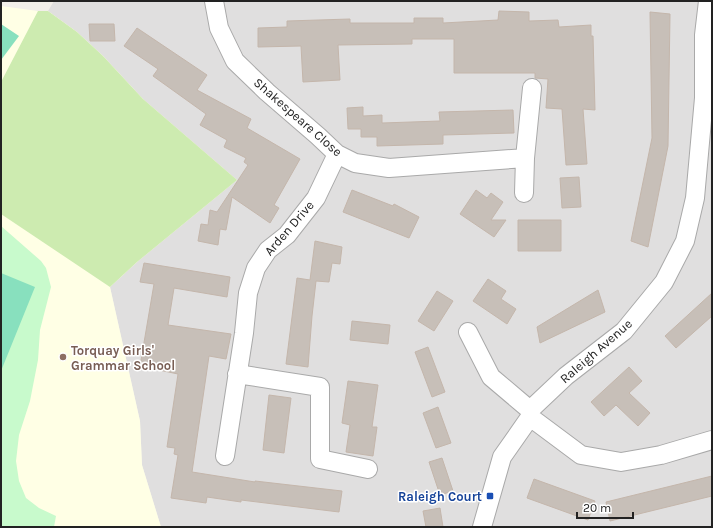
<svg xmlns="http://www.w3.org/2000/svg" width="713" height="528" font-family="Karla,sans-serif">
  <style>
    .residential { fill: #e0dfdf }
    .education { fill: #ffffe5 }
    .grass { fill: #cdebb0 }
    .park { fill: #c8facc }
    .pitch { fill: #88e0be }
    .building { fill: #c7bfb8; stroke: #c4b6ab }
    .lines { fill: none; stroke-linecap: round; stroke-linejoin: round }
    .minor-casing { stroke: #a9a9a9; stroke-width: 20 }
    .minor { stroke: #fff; stroke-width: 18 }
    .education-dot { fill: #8d6e63; stroke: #fff; stroke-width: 1.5 }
    .transit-dot { fill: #1a4fb4; stroke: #fff; stroke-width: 1.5 }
    .labels { text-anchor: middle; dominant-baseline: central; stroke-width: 3; stroke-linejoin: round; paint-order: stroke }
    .street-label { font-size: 13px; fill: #222; stroke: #fff }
    .education-label { font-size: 13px; font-weight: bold; fill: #785e54; stroke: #fff; text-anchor: start }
    .transit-label { font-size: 13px; font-weight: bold; fill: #164399; stroke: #fff; text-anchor: end }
  </style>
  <rect width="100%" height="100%" fill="#f2efe9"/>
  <path class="residential" d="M54,1H712V527H161L142,465L140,421L110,287L137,262L143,99L103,56L77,32L48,11Z"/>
  <path class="education" d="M1,6L38,11H48L77,32L103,56L143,99L237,180L137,262L110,287L140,421L142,465L161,527H1Z"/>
  <path class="grass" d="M38,11H48L77,32L103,56L143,99L237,180L137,262L110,287L1,214V82Z"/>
  <path class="park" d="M1,226L41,261L46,268L51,287L40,330L38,360L30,401L19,435L16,461L19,481L26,498L39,508L56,516L54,527H1Z"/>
  <path class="pitch" d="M1,24L19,36L1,60Z
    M1,273L35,287L1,371Z"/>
  <path class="building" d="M499,11L529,12V21L558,20L559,27L591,25V36H593L595,110L583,109L587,164L566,165L562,109L546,108L548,79L535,78V73H454V39H412V44L338,45L340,80L303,82L301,46L258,47V28L287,27V21L350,19V23H414V18H443V23L498,20Z
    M650,12L670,14L668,146L648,247L631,241L652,138Z
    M89,24H114L115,41H90Z
    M137,28L207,75L197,90L251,119L247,128L300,159L274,205L279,208L270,223L232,197L226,230L220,229L218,245L198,241L201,224L208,225L210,210L217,212L248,165L244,162L246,158L224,147L227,140L200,125L206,114L153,76L158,69L124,46Z
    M363,107V116L382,115V123L440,121L439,112L513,110L514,133L443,135V144L377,146V137H361V129H348L347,108Z
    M579,177L581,207L562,208L560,178Z
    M352,190L393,206L394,204L419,217L409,238L343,212Z
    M476,190L487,198L491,193L503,202L491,220H506L494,237L460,214Z
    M518,220H561V251H518Z
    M315,241L342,247L340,264L332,263L329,282L316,281L312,316L308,367L286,364L297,278L310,280Z
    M144,263L230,277L227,297L174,288L168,325L231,334L226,359L209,356L192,472L255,482V481L342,491L339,512L241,500V502L207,497L206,503L171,498L178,455L174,454L175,448L167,447L178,374L140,366L154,284L140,282Z
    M488,279L506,291L501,299L516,309L507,324L473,301Z
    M598,290L605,312L540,343L537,327Z
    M437,291L453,301L434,331L418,321Z
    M712,293V316L676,348L665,336Z
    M352,321L390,325L388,344L350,340Z
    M428,347L445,392L432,397L415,352Z
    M629,367L642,381L629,393L650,413L638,426L616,405L604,416L591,402Z
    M348,381L378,385L372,427H377L373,456L346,452L350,425L342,423Z
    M269,395L291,398L284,453L263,450Z
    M438,407L451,443L436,448L423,413Z
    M442,458L453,491L440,495L429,462Z
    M712,476V496L610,521L606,502Z
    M534,479L595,501L588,520L527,498Z
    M440,508L443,527H426L423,511Z"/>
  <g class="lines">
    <g class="minor-casing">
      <path id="minor" d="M214,1L219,28L235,61L267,92L318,136L337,154L355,163L389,168L525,158
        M524,193L525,158L532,88
        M468,332L491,377L530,410
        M237,374L320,387V459L368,469
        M530,417L581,455L621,462L661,455L712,440
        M225,456L244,333L248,293L256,268L268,250L287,235L316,198L337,154
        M482,527L502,457L530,417V410L566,376L624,331L664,282L685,241L695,198L704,98V35L708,1"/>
    </g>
    <use href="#minor" class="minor"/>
  </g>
  <circle class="education-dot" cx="63" cy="357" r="4"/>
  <rect class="transit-dot" x="486" y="492" width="8" height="8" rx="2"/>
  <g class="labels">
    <g class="street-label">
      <text transform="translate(298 117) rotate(41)">Shakespeare Close</text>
      <text transform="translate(289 228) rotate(-49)">Arden Drive</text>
      <text transform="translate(596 351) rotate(-41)">Raleigh Avenue</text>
    </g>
    <g class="education-label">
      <text x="71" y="350">Torquay Girls'<tspan x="71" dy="15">Grammar School</tspan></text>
    </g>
    <g class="transit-label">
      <text x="482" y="496">Raleigh Court</text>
    </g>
  </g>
  <rect width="713" height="528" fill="none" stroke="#222222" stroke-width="4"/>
  <path d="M577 512v6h56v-6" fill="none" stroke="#222222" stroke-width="2"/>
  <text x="583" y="512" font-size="12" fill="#222222" stroke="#ffffff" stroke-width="3" paint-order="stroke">20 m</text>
</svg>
